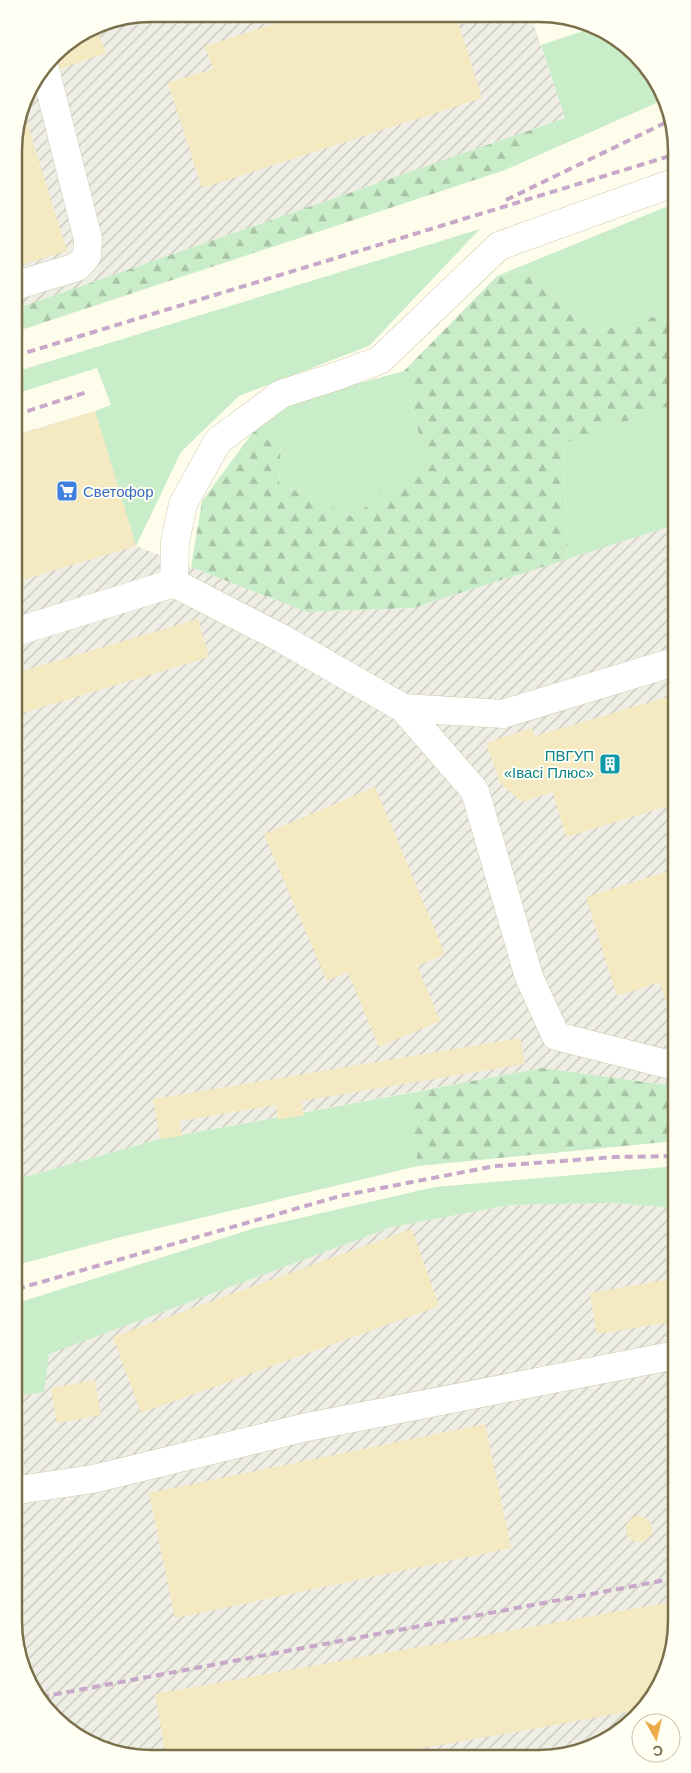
<svg xmlns="http://www.w3.org/2000/svg" width="691" height="1773" font-family="Arial,sans-serif">
  <style>
    .industrial { fill: url(#industrial-furrows) }
    .green { fill: #c9edc8 }
    .forest { fill: url(#forest-firs) }
    .building { fill: #f5e9c1 }
    .lines { fill: none; stroke-linecap: round; stroke-linejoin: round }
    .minor-casing { stroke: #d0c9ac; stroke-width: 29 }
    .minor { stroke: #fff; stroke-width: 28 }
    .rail { stroke: #c7a7ca; stroke-width: 4; stroke-dasharray: 8 5; stroke-linecap: butt }
    .labels { text-anchor: middle; dominant-baseline: central; stroke-width: 4; stroke-linejoin: round; paint-order: stroke }
    .shop-label { font-size: 15px; fill: #366cbe; stroke: #fffff3; text-anchor: start }
    .culture-label { font-size: 15px; fill: #0d838f; stroke: #fffff3; text-anchor: end }
    .rim { fill: none; stroke: #7c6f4b; stroke-width: 2.5 }
  </style>
  <defs>
    <pattern id="industrial-furrows" width="10" height="10" patternUnits="userSpaceOnUse" patternTransform="scale(1.25)"><rect width="10" height="10" fill="#efeee4"/><path d="M-1 1l2-2M0 10L10 0M9 11l2-2" fill="none" stroke="#c7c5bb"/></pattern>
    <pattern id="forest-firs" width="22" height="20" patternUnits="userSpaceOnUse" patternTransform="scale(1.25)"><rect width="22" height="20" fill="#c9edc8"/><path d="M5 1l3.5 6h-7zM16 11l3.5 6h-7z" fill="#a8c4a4"/></pattern>
  </defs>
  <rect width="100%" height="100%" fill="#fefdeb"/>
  <path class="industrial" d="M152,14L531,16L565,118L15,309L14,142L28,91L61,48L99,24Z
    M95,411L136,546L307,612L413,608L674,525L675,1086L541,1068L160,1139L17,1179L15,435Z
    M612,1203L676,1208L677,1630L649,1706L616,1736L575,1755L125,1757L54,1719L18,1657V1396L44,1392L48,1354L392,1227L510,1205Z"/>
  <path class="green" d="M589,29L637,54L663,100L505,170L565,118L541,45Z
    M673,204V312L589,333L529,269L497,276Z
    M480,229L369,346L239,396L181,452L136,546L95,411L111,405L97,368L15,394V372Z
    M404,371L425,460L353,517L279,483L281,445L254,431L290,402Z
    M665,407L673,413L674,525L568,559L563,443Z
    M409,1093L418,1166L113,1239L17,1265V1179L160,1139Z
    M666,1167H676V1208L612,1203L510,1205L392,1227L49,1354L44,1392L18,1396L17,1303L252,1229L435,1187Z"/>
  <path class="forest" d="M565,118L505,170L15,332V309Z
    M529,269L589,333L673,312V413L665,407L563,444L568,559L413,608L307,612L191,567L202,501L254,431L281,445L279,483L353,517L425,460L404,371L497,276Z
    M541,1068L675,1086L676,1141L418,1166L409,1093Z"/>
  <path class="building" d="M303,15L456,16L482,98L202,188L168,83L213,69L205,46Z
    M96,26L106,53L60,69L55,56L61,48Z
    M23,110L67,251L14,267V142Z
    M95,411L136,546L15,582V436Z
    M198,619L209,657L19,714L16,702V673Z
    M674,695L675,804L566,837L553,792L522,802L500,783L486,743L531,728L536,736Z
    M375,787L445,954L417,966L440,1021L379,1047L348,972L327,981L264,834Z
    M675,869V1029L660,982L617,996L586,897Z
    M520,1038L525,1064L301,1101L304,1115L278,1120L276,1105L179,1121L182,1136L160,1139L153,1099Z
    M412,1229L439,1306L141,1413L113,1337Z
    M676,1278V1321L597,1334L590,1293Z
    M95,1380L101,1415L57,1423L51,1388Z
    M485,1424L511,1548L175,1618L149,1493Z
    M626 1529a13 13 0 1 1 26 0a13 13 0 1 1-26 0Z
    M677,1601V1630L649,1706L644,1709L385,1755L166,1756L155,1694Z"/>
  <g class="lines">
    <g class="minor-casing">
      <path id="minor" d="M14,286L77,267L87,256L88,239L45,69
        M174,583L175,542L183,504L218,441L281,394L337,376L380,360L499,246L673,183
        M15,632L174,583L281,638L403,708L475,791L529,977L556,1036L675,1066
        M403,708L503,714L674,662
        M18,1490L93,1479L307,1427L676,1355"/>
    </g>
    <use href="#minor" class="minor"/>
    <path class="rail" d="M506,200L673,119
      M15,356L673,155
      M15,415L87,392
      M17,1289L340,1196L495,1166L615,1157L676,1156
      M41,1697L677,1578"/>
  </g>
  <defs>
    <g id="supermarket-square" transform="scale(1.125)"><rect x="-9" y="-9" width="18" height="18" rx="4" fill="#3f7fe0" stroke="#fffff3"/><path d="M-6-5.5h2.5l.6 2H6L4.5 2H-2.5L-4.4-4H-6ZM-1.5 3.2a1.3 1.3 0 1 0 .1 0ZM3 3.2a1.3 1.3 0 1 0 .1 0Z" fill="#fff"/></g>
    <g id="building-square" transform="scale(1.125)"><rect x="-9" y="-9" width="18" height="18" rx="4" fill="#0f9aa8" stroke="#fffff3"/><path d="M-4-6H4V6H1V3H-1V6H-4ZM-2.5-4.3h1.7v1.8h-1.7ZM.8-4.3h1.7v1.8H.8ZM-2.5-1h1.7V.8h-1.7ZM.8-1h1.7V.8H.8Z" fill="#fff"/></g>
  </defs>
  <g fill-rule="evenodd">
    <use href="#supermarket-square" x="67" y="491"/>
    <use href="#building-square" x="610" y="764"/>
  </g>
  <g class="labels">
    <g class="shop-label">
      <text x="83" y="491">Светофор</text>
    </g>
    <g class="culture-label">
      <text x="594" y="755">ПВГУП<tspan x="594" dy="17">«Івасі Плюс»</tspan></text>
    </g>
  </g>
  <path d="M0 0H691V1773H0ZM151 22H539A129 129 0 0 1 668 151V1621A129 129 0 0 1 539 1750H151A129 129 0 0 1 22 1621V151A129 129 0 0 1 151 22Z" fill="#fffff3" fill-rule="evenodd"/>
  <path class="rim" d="M151 22H539A129 129 0 0 1 668 151V1621A129 129 0 0 1 539 1750H151A129 129 0 0 1 22 1621V151A129 129 0 0 1 151 22Z"/>
  <g transform="translate(656 1738) rotate(172)"><circle r="24" fill="#fffff3" stroke="#cbc5b0"/>
  <path d="M0-4L9 19L0 12L-9 19Z" fill="#edac4b"/>
  <text y="-8" font-size="14" font-weight="bold" text-anchor="middle" fill="#7c6f4b">С</text>
  </g>
</svg>
